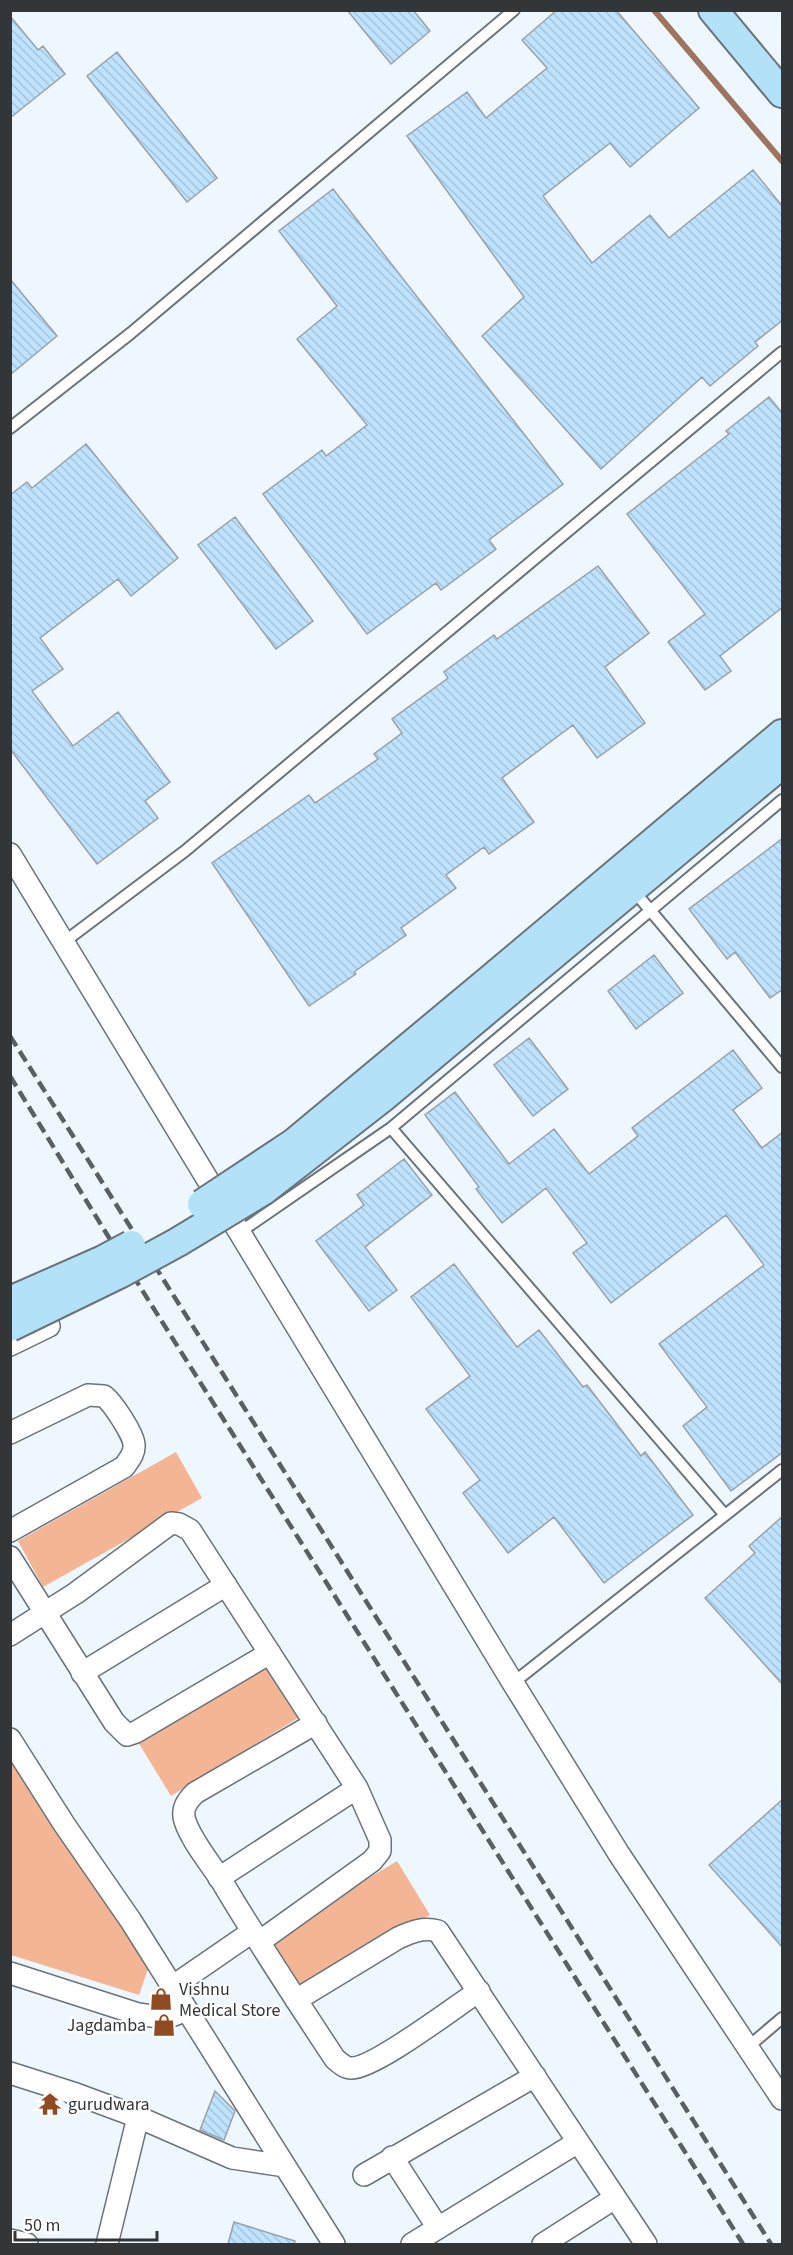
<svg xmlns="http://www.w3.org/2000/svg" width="793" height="2255" font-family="'Source Sans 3',sans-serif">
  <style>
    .park { fill: #f4b595 }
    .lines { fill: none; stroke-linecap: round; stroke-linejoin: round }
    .stream { stroke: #9f745f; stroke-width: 6 }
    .building { fill: url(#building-back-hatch); stroke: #98a1a9; stroke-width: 1.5 }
    .lane-casing { stroke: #6a737a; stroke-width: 14 }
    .street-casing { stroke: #6a737a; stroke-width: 24 }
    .secondary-casing { stroke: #6a737a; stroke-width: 32 }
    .lane { stroke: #fff; stroke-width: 10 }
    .street { stroke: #fff; stroke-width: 21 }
    .secondary { stroke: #b3e1f8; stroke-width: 28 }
    .rail { stroke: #5a5f63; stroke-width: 4.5; stroke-dasharray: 12 6; stroke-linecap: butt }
    .secondary-bridge-casing { stroke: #6a737a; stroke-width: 32; stroke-linecap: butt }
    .secondary-bridge { stroke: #b3e1f8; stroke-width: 28 }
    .labels { text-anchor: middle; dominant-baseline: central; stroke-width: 4.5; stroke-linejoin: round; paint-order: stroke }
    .poi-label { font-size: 18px; fill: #323639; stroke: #fff; text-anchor: start }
  </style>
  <defs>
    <pattern id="building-back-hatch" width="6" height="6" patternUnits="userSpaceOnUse" patternTransform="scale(1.5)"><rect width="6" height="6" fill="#bfe3ff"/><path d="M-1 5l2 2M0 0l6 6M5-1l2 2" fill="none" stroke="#a5c3db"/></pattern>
  </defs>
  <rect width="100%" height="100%" fill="#eff7fe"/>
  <path class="park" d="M176,1452L202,1498L43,1587L18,1541Z
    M266,1665L298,1718L171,1796L138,1742Z
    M10,1748L149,1966L139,1995L11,1955Z
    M397,1861L430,1915L302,1992L270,1938Z"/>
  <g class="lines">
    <path class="stream" d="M654,10L782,161"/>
  </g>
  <path class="building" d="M347,10H413L430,31L391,64Z
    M557,10H616L699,108L630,167L610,143L543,196L592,263L650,215L669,238L753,170L783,207V320L755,342L758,346L710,386L702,377L601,469L482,336L524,297L407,136L467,92L486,118L547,68L522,40Z
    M10,16L38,50L43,46L65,74L10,118Z
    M117,52L217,178L187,202L87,76Z
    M333,189L563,484L489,540L496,549L441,590L436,583L367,634L263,494L322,450L326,456L367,425L297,339L337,306L279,231Z
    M10,279L57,336L10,375Z
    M769,397L783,414V607L720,656L731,671L705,690L668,642L705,614L627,514L729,434L726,431Z
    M86,444L178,558L131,596L118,579L40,638L63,669L32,691L73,746L118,712L170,782L145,801L158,818L97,864L10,749V495L27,482L32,488Z
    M235,517L313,621L276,649L198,545Z
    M598,566L649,633L605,667L645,723L597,758L573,725L502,778L534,822L489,854L484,847L446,875L456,888L401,928L406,935L354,972L356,974L309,1006L212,863L309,795L315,803L378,759L374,754L402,733L392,719L448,678L444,672L494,635L497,639Z
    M783,838V989L770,998L735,952L727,959L689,909Z
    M654,955L683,993L636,1029L608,991Z
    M529,1038L568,1089L533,1116L494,1065Z
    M733,1050L762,1088L733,1110L762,1148L783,1132V1452L731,1491L683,1426L707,1407L659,1344L764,1265L726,1215L611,1303L573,1253L587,1243L546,1188L502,1223L476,1189L479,1187L425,1115L455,1092L509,1164L554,1129L589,1174L638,1136L632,1128Z
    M404,1159L432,1195L365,1247L397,1290L369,1311L316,1241L364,1205L357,1195Z
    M454,1264L517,1347L539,1330L583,1387L587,1385L641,1456L645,1452L693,1515L604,1583L554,1517L508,1553L463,1493L480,1480L426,1409L470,1376L411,1297Z
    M783,1516V1685L705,1598L755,1553L749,1546Z
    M783,1799V1948L709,1865Z
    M215,2091L235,2111L224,2140L200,2130Z
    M234,2222L295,2241L294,2244H228Z"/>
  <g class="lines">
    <g class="lane-casing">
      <path id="lane" d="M10,428L131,333L514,10
        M634,891L782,1067
        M64,942L185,851L782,352
        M391,1128L782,800
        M240,1232L391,1128L725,1515
        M513,1683L782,1470
        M748,2047L782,2018"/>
    </g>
    <g class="street-casing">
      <path id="street" d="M10,854L513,1683L619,1854L782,2099
        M10,1345L49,1326
        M10,1433L88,1395L104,1396C113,1403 134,1435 134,1445C135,1454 128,1461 124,1467L10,1531
        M10,1557L114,1722L127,1735L136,1732L270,1653
        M10,1635L76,1593L171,1523L179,1524L190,1530L357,1788L380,1840V1851L372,1861L259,1942
        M82,1673L226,1585
        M316,1723L195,1793C187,1801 181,1809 185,1821C191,1840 210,1863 221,1880C257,1941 296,2000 335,2059C340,2063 345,2068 351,2068C374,2069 456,2006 479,1991
        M10,1739L64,1824L131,1921L334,2244
        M219,1878L357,1788
        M10,1973L138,2014L166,2018L187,2010
        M172,1987L252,1932
        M296,2000L398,1938C411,1932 423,1927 438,1931L646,2244
        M10,2073L76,2094L138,2117L232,2158L285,2166
        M392,2157L438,2228
        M364,2175L535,2076
        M10,2240L27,2244
        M107,2244L138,2117
        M412,2244L578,2142
        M543,2244L615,2198"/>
    </g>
    <g class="secondary-casing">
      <path id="secondary" d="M713,10L782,93
        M498,973L782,734
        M507,993L782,764"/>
    </g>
    <use href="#lane" class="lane"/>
    <use href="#street" class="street"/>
    <use href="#secondary" class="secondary"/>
    <path class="rail" d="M10,1036L771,2244
      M10,1076L103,1228L743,2244"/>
    <g class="secondary-bridge-casing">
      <path id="secondary-bridge" d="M202,1204L294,1143L498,973
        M10,1301L101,1261L131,1245
        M10,1327L121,1273L178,1242L264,1190L382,1098L507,993"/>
    </g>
    <use href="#secondary-bridge" class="secondary-bridge"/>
  </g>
  <defs>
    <g id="shop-bare" transform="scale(1.8)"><path d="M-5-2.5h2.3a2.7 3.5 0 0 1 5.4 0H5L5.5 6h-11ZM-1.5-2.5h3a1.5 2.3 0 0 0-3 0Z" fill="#914b23" stroke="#fff" stroke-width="2.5" paint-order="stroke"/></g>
    <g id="temple-bare" transform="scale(1.8)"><path d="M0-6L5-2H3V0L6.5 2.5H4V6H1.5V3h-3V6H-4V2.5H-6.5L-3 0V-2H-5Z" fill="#914b23" stroke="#fff" stroke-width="2.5" paint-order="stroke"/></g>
  </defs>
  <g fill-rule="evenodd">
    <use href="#shop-bare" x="161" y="1999"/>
    <use href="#shop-bare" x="164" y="2025"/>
    <use href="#temple-bare" x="50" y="2104"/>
  </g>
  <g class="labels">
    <g class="poi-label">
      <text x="179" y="1989">Vishnu<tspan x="179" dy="21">Medical Store</tspan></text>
      <text x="146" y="2025" text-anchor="end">Jagdamba</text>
      <text x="68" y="2104">gurudwara</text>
    </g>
  </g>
  <rect width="793" height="2255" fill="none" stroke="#323639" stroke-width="24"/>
  <path d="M15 2231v9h142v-9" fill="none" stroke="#323639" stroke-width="3"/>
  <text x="24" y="2231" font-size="18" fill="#323639" stroke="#ffffff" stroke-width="4.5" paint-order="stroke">50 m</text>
</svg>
